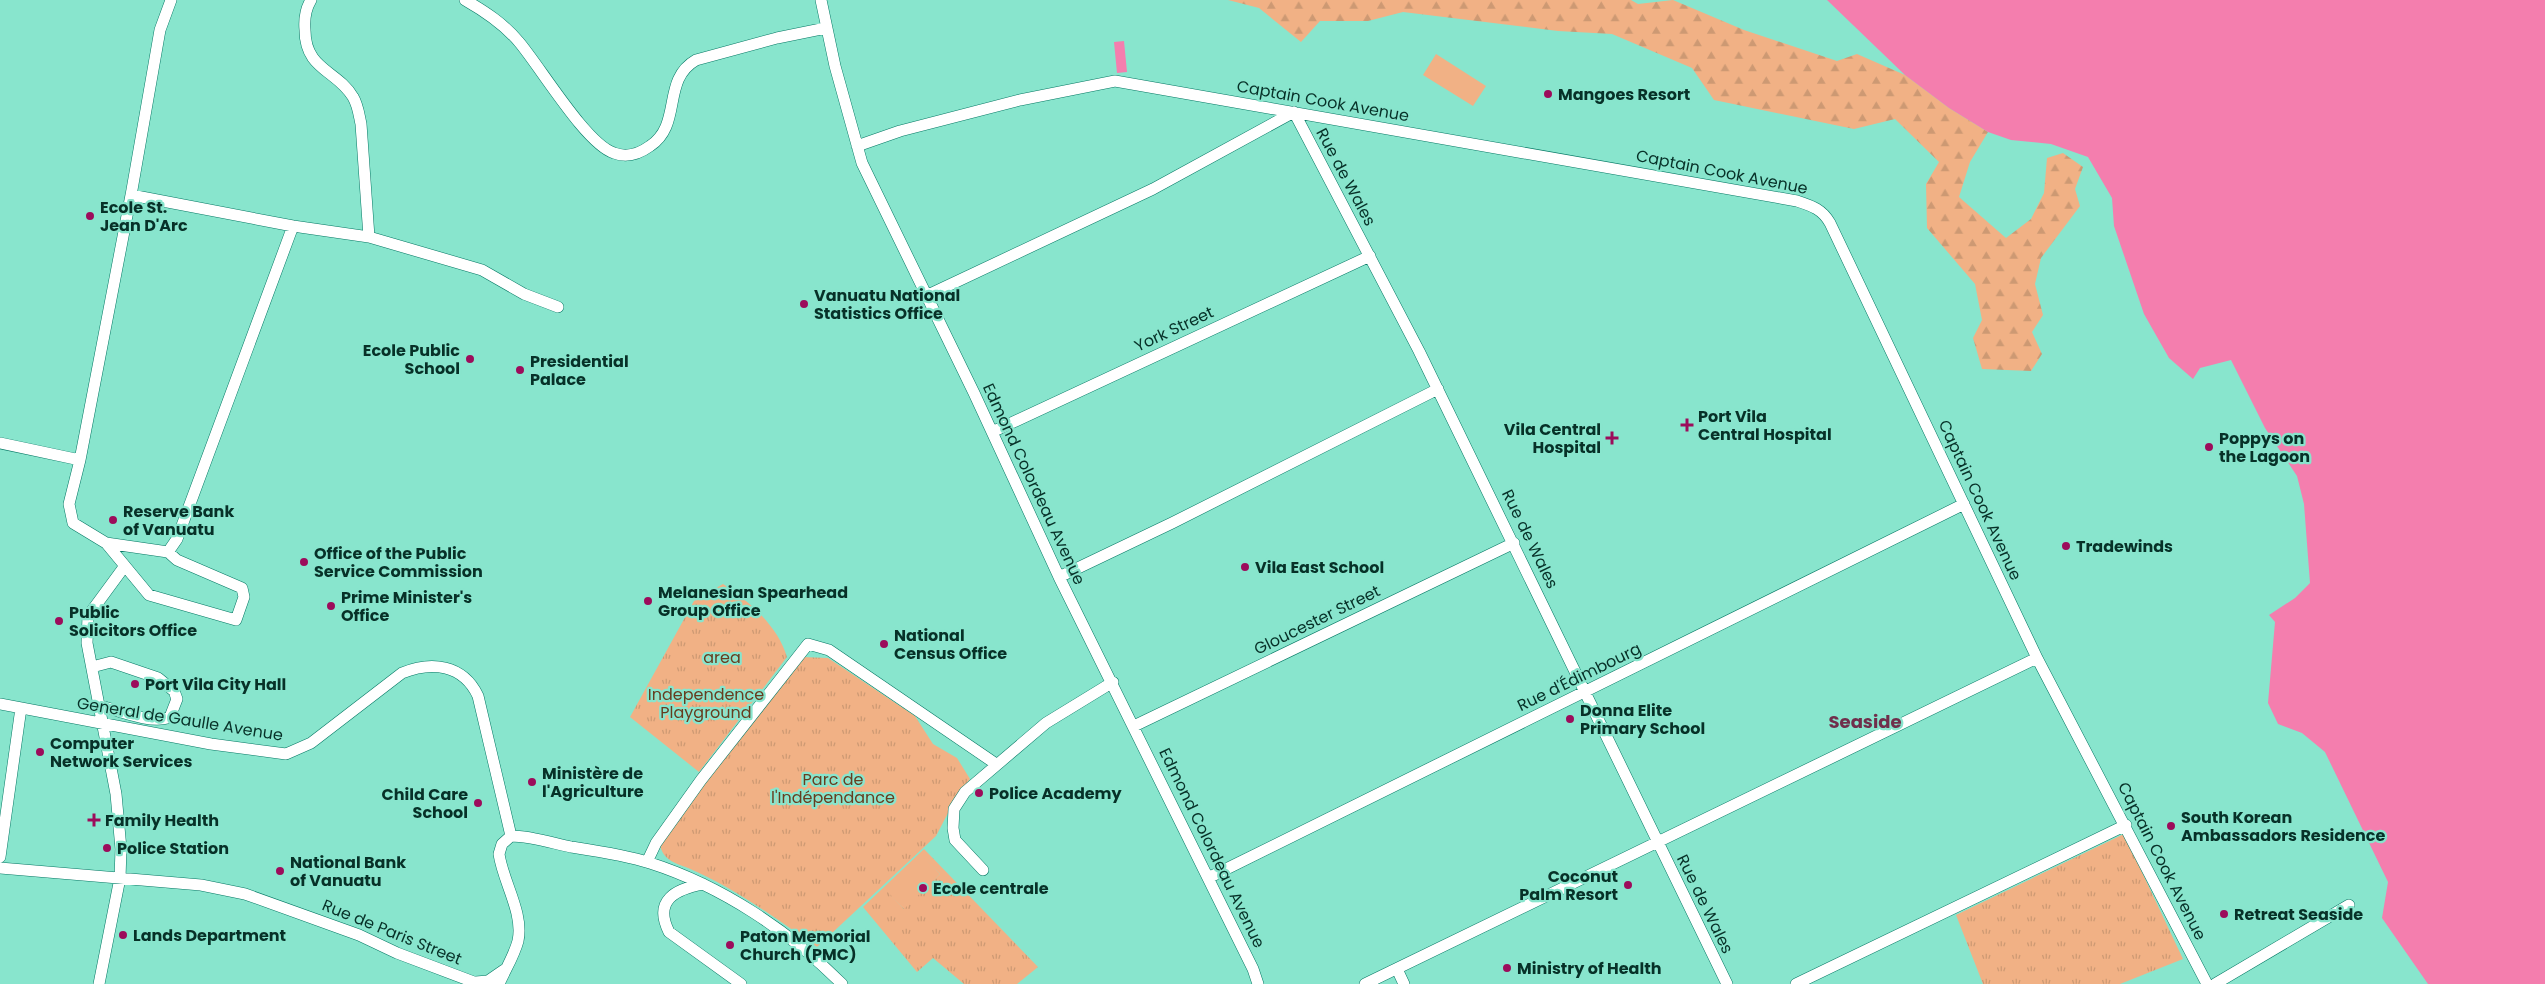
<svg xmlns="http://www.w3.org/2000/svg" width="2545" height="984" font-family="Poppins,sans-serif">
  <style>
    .grass { fill: #f1b185 }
    .forest { fill: url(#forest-firs) }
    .park { fill: url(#park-tufts); fill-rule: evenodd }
    .water { fill: #f47eae }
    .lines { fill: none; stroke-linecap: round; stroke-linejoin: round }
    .minor-casing { stroke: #047864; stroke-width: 12 }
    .minor { stroke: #fff; stroke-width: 11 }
    .poi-dot { fill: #9c0c5b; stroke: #88e5cd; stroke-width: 2 }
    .labels { text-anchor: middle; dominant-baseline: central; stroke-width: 4.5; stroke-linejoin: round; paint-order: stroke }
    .poi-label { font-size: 16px; font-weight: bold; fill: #073128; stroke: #88e5cd; text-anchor: start }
    .street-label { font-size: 16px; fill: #073128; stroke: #88e5cd }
    .park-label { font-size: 16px; fill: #673d1f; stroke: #88e5cd }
    .neighbourhood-label { font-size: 18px; font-weight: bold; fill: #702e4b; stroke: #88e5cd }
  </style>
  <defs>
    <pattern id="forest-firs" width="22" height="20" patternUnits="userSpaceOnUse" patternTransform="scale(1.25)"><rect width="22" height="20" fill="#f1b185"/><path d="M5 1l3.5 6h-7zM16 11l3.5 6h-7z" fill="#cd9973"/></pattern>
    <pattern id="park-tufts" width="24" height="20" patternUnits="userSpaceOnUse" patternTransform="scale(1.25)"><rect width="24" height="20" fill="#f1b185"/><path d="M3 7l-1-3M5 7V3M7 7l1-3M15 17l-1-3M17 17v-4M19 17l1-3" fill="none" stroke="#cd9973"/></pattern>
  </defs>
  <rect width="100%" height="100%" fill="#88e5cd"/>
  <path class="grass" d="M1436,54L1486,86L1473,106L1423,75Z
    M921,854L940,874L905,910L885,890Z"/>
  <path class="forest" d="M1228,0H1631L1638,4L1673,0L1744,30L1837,61L1857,54L1905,75L1949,108L1988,132L1970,162L1959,197L2006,238L2031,219L2044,193L2047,158L2063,153L2083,167L2075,189L2080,206L2041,258L2035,284L2043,315L2032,332L2042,354L2031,371L1982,369L1973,338L1982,320L1975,284L1927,228L1926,184L1939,162L1895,119L1854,129L1714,100L1692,68L1612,34L1558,31L1403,12L1368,21H1320L1301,42L1259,8Z"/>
  <path class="park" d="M723,584C749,601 778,626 787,657L699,772L630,717L694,601Z
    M802,657L828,658L915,716L933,744L957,758L970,779L958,794L936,836L817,947C775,918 735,888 688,868C675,863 663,860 660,845L684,809Z
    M2124,834L2183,959L2120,984H1983L1956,915Z
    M924,849L1038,967L1017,984H964L933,958L917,972L863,907ZM921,855L940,874L904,909L886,890Z"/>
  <path class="water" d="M1827,0H2545V984H2428L2382,918L2388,882L2325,752L2302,733L2278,724L2268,703L2275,622L2269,615L2295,598L2310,583L2304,504L2297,476L2265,428L2231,360L2200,368L2193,379L2169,358L2144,314L2114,226L2112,198L2088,157L2051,144L2011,140L1988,132L1949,108L1905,75Z
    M1124,41L1127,72L1117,73L1114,42Z"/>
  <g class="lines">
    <g class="minor-casing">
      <path id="minor" d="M465,0C486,12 504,24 519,42C541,68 586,144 614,153C627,158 639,154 650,146C683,124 661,80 696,60L777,38L826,28
        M821,0L835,66L862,163L974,393L1059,577L1253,969L1258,984
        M1294,112L1419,351L1727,984
        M857,146L900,131L1020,100L1115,81L1797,201C1812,206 1822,209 1830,223L2037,658L2207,984
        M130,201L160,30L171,0
        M369,237L482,270L524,294L558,307
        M926,296L1153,189L1294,112
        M992,432L1370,256
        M0,443L80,460
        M106,543L168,552L177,560L242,588L244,597L236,620L149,595L106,543L73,523L69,504L80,460L131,195L293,226L369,237L361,124C359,115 358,105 353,97C337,70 305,70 305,30C304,19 305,10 311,0
        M168,552L177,539L293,226
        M1059,577L1172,523L1438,389
        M92,667L111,662L158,678L174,691L177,699L170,717C152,725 117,710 98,705
        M0,704L211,744L286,754L311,743L402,673C431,661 463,664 478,696L511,836L502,844L499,854C503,882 524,913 518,941C514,956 505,970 499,984
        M1134,726L1514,543
        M511,836C531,836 552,843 571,847C597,851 625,855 650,863C722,886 789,931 842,984
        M0,857L21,708
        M647,862L656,843L701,780L808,644L829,650L996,764
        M0,868L201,885L245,894L359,935L397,953L479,984
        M983,870L955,840L953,828L954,809L965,792L1046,723L1113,682
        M1208,878L1964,504
        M703,884C676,889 653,900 669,932L741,984
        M1397,969L1404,984
        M476,982L488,981L504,970
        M99,984L120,878L121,849L116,794L87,643L88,616L124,567
        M1365,984L2037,658
        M1796,984L2126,825
        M2215,984L2349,905"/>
    </g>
    <use href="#minor" class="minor"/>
  </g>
  <g class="poi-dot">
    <circle cx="1548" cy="94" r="5"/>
    <circle cx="90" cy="216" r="5"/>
    <circle cx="804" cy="304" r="5"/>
    <circle cx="470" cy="359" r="5"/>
    <circle cx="520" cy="370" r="5"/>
    <path d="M1684.5 417.5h5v5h5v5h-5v5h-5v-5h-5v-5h5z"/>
    <path d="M1609.5 430.5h5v5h5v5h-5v5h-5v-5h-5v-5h5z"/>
    <circle cx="2209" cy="447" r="5"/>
    <circle cx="113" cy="520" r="5"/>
    <circle cx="2066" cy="546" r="5"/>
    <circle cx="304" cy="562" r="5"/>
    <circle cx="1245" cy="567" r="5"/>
    <circle cx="648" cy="601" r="5"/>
    <circle cx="331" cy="606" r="5"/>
    <circle cx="59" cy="621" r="5"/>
    <circle cx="884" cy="644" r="5"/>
    <circle cx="135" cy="684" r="5"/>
    <circle cx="1570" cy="719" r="5"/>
    <circle cx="40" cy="752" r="5"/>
    <circle cx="532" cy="782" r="5"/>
    <circle cx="979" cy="793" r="5"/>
    <circle cx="478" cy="803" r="5"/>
    <path d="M91.5 812.5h5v5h5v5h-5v5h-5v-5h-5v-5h5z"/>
    <circle cx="2171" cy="826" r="5"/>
    <circle cx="107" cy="848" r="5"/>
    <circle cx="280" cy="871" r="5"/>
    <circle cx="1628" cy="885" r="5"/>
    <circle cx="923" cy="888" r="5"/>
    <circle cx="2224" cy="914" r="5"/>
    <circle cx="123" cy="935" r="5"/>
    <circle cx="730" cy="945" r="5"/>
    <circle cx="1507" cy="968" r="5"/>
  </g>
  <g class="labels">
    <g class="poi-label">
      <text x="1558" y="94">Mangoes Resort</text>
      <text x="100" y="207">Ecole St.<tspan x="100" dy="18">Jean D'Arc</tspan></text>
      <text x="814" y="295">Vanuatu National<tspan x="814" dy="18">Statistics Office</tspan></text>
      <text x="460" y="350" text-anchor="end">Ecole Public<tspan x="460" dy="18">School</tspan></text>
      <text x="530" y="361">Presidential<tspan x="530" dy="18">Palace</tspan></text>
      <text x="1698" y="416">Port Vila<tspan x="1698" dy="18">Central Hospital</tspan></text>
      <text x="1601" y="429" text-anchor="end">Vila Central<tspan x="1601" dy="18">Hospital</tspan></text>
      <text x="2219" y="438">Poppys on<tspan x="2219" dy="18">the Lagoon</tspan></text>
      <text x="123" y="511">Reserve Bank<tspan x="123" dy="18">of Vanuatu</tspan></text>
      <text x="2076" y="546">Tradewinds</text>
      <text x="314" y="553">Office of the Public<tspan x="314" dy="18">Service Commission</tspan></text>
      <text x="1255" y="567">Vila East School</text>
      <text x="658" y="592">Melanesian Spearhead<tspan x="658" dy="18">Group Office</tspan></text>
      <text x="341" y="597">Prime Minister's<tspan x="341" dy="18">Office</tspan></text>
      <text x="69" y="612">Public<tspan x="69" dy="18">Solicitors Office</tspan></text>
      <text x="894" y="635">National<tspan x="894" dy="18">Census Office</tspan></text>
      <text x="145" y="684">Port Vila City Hall</text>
      <text x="1580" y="710">Donna Elite<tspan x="1580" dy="18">Primary School</tspan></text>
      <text x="50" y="743">Computer<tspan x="50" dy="18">Network Services</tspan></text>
      <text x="542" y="773">Ministère de<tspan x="542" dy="18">l'Agriculture</tspan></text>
      <text x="989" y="793">Police Academy</text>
      <text x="468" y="794" text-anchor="end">Child Care<tspan x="468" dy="18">School</tspan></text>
      <text x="2181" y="817">South Korean<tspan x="2181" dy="18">Ambassadors Residence</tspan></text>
      <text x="105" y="820">Family Health</text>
      <text x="117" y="848">Police Station</text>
      <text x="290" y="862">National Bank<tspan x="290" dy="18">of Vanuatu</tspan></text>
      <text x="1618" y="876" text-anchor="end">Coconut<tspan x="1618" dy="18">Palm Resort</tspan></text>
      <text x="933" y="888">Ecole centrale</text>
      <text x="2234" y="914">Retreat Seaside</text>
      <text x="133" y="935">Lands Department</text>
      <text x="740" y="936">Paton Memorial<tspan x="740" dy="18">Church (PMC)</tspan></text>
      <text x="1517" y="968">Ministry of Health</text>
    </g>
    <g class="street-label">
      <text transform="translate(1323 101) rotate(10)">Captain Cook Avenue</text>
      <text transform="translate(1722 172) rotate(11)">Captain Cook Avenue</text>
      <text transform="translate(1346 177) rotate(62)">Rue de Wales</text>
      <text transform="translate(1174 329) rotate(-25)">York Street</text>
      <text transform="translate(1034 484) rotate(65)">Edmond Colordeau Avenue</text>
      <text transform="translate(1980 500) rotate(65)">Captain Cook Avenue</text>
      <text transform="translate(1530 539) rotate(64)">Rue de Wales</text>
      <text transform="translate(1317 620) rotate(-26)">Gloucester Street</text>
      <text transform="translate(1579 677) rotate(-26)">Rue d'Édimbourg</text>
      <text transform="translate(180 719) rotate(9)">General de Gaulle Avenue</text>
      <text transform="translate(1212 848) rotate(64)">Edmond Colordeau Avenue</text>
      <text transform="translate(2162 861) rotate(63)">Captain Cook Avenue</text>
      <text transform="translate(1705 904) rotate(64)">Rue de Wales</text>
      <text transform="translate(392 932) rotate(22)">Rue de Paris Street</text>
    </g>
    <g class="park-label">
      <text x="722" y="657">area</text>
      <text x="706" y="694">Independence<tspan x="706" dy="18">Playground</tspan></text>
      <text x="833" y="779">Parc de<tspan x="833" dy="18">l'Indépendance</tspan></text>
    </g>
    <g class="neighbourhood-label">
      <text x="1865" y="721">Seaside</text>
    </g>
  </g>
</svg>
